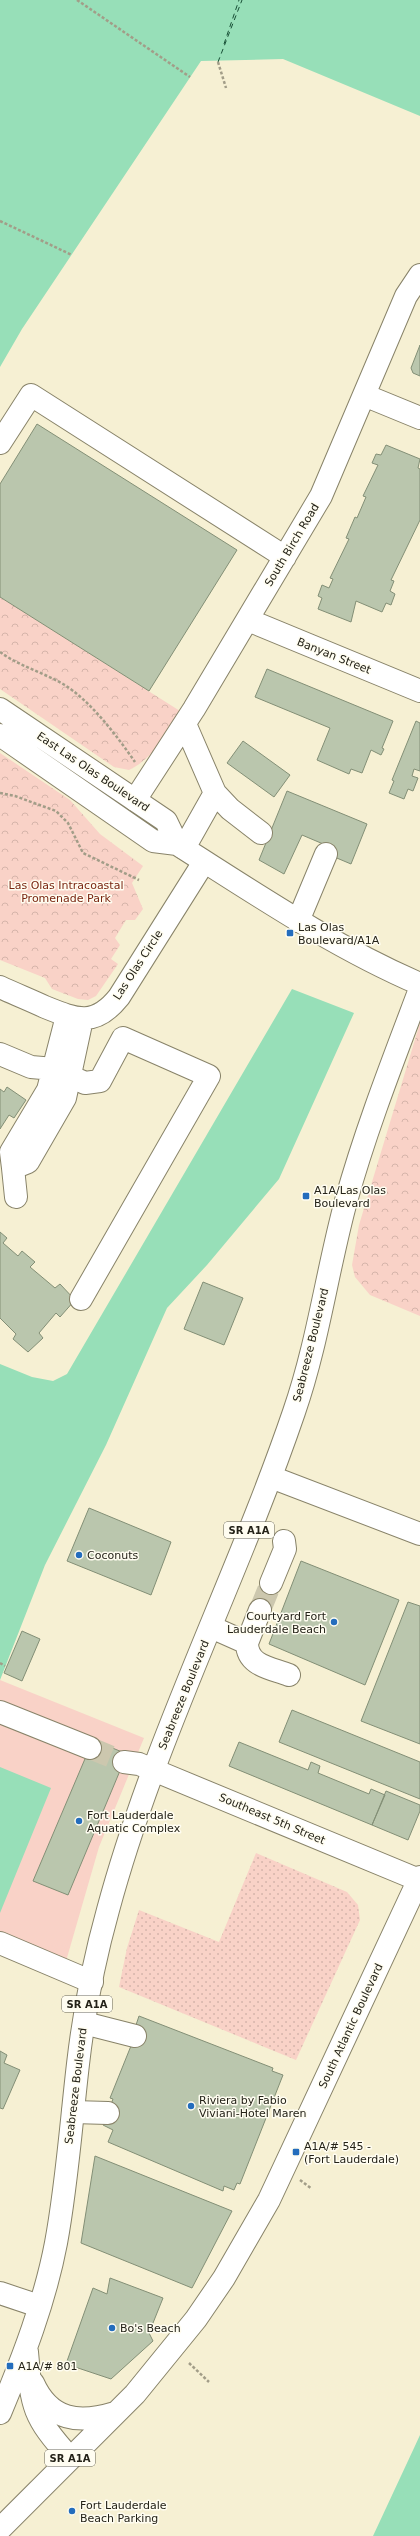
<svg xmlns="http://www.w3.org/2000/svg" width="420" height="2536" font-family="'DejaVu Sans',sans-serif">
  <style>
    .grass { fill: url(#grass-dots) }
    .park { fill: url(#park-crowns) }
    .pitch { fill: #f9d2c7 }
    .water { fill: #97dfb8 }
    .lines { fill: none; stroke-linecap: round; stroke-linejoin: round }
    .ferry { stroke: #184f36; stroke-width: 1; stroke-dasharray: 5 4; stroke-linecap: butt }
    .building { fill: #bac6ad; stroke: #838f76 }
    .minor-tunnel { stroke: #ccc7ae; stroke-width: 22; stroke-dasharray: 22 11; stroke-linecap: butt }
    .minor-casing { stroke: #888369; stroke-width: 24 }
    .major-casing { stroke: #888369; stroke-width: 24 }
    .path { stroke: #a29d88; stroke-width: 2.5; stroke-dasharray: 3 2; stroke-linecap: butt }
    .minor { stroke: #fff; stroke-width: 22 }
    .major { stroke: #fff; stroke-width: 22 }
    .poi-dot { fill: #246dbd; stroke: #fffdf1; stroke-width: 1.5 }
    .labels { text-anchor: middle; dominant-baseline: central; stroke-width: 3; stroke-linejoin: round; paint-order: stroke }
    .shield { fill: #fffdf1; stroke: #666459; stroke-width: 1 }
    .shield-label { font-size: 10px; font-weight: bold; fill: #242218 }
    .street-label { font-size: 11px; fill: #242218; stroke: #fffdf1 }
    .park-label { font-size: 11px; fill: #7a2611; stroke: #fffdf1 }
    .poi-label { font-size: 11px; fill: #242218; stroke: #fffdf1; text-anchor: start }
  </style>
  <defs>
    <pattern id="grass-dots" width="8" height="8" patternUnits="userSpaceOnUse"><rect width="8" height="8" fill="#f9d2c7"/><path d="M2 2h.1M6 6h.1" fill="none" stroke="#d5b4aa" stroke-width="1.8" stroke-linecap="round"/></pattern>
    <pattern id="park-crowns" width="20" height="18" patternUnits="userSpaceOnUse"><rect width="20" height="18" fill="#f9d2c7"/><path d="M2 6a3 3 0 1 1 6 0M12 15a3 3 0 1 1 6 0" fill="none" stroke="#d5b4aa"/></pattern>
  </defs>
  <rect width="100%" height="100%" fill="#f6f0d3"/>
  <path class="grass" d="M256,1853L347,1892L358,1905L360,1920L296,2060L119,1987L127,1948L139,1910L219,1942Z"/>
  <path class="park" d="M0,597L180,711C166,734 154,758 129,770L114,767L0,689Z
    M0,753L70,800L100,834L143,866L132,883L143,909L135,920H126L115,938L120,945L111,959L118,964L96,996L88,1000L78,999L52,989L45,978L0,960Z
    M420,1023V1316L370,1295L355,1277L352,1265L359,1225Z"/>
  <path class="pitch" d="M0,1680L144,1738L99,1847L62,1975L0,1952Z"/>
  <path class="water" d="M0,0H420V116L283,59L201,61L22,329L0,367Z
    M292,989L354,1013L279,1179L207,1265L167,1308L106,1445L45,1565L0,1680V1364L32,1377L53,1381L67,1374Z
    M0,1767L51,1788L0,1913Z
    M420,2435V2536H373L414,2448Z"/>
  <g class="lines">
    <path class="ferry" d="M224,44L239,0
      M218,62L242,0"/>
  </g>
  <path class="building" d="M420,345V376L413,373L411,368Z
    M37,424L237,550L149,691L0,597V484Z
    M386,445L420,459L418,468L420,469V520L391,580L394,581L390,591L395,594L391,605L386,603L382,612L356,601L351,622L318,609L322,598L318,596L322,585L329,588L333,579L330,578L349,539L346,538L355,517L357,518L366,497L363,496L378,465L372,463L376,454L381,455Z
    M267,669L393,721L382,748L384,749L381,755L371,750L362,773L351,769L349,774L317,760L330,728L255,697Z
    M416,721L420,723V771L414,769L412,776L418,778L413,791L408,789L404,799L389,793L394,781L392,780Z
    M243,741L290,775L274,797L227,763Z
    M287,791L367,824L351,864L332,856L335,849L302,835L284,874L259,860Z
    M7,1087L26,1100L14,1118L9,1115L0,1129V1089L4,1092Z
    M0,1232L7,1238L3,1243L18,1256L22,1251L35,1262L30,1267L55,1288L60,1284L75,1300L60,1317L56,1313L39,1333L43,1338L28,1352L13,1339L16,1334L0,1318Z
    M203,1282L243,1298L224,1345L184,1329Z
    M89,1508L171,1542L151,1595L67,1561Z
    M301,1561L399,1600L365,1685L269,1644Z
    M408,1602L420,1606V1744L361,1721Z
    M22,1631L40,1639L22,1681L4,1673Z
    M292,1710L420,1762V1799L279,1742Z
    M93,1740L127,1754L68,1895L33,1881Z
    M239,1742L308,1770L311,1762L320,1766L318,1773L369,1794L371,1789L385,1795L372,1825L229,1766Z
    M386,1791L420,1805V1811L408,1840L372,1825Z
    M139,2016L273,2068L272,2071L283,2075L240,2184L237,2183L234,2190L224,2186L223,2191L108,2142L113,2130L103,2125L113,2099L110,2098L139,2026L136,2025Z
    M0,2051L7,2055L4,2063L20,2070L3,2109L0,2108Z
    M95,2156L232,2211L192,2288L81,2243Z
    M110,2278L163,2298L149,2333L153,2341L111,2379L66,2364L93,2288L107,2294Z"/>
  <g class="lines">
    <path class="minor-tunnel" d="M260,1610L271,1583
      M90,1748L124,1762"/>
    <g class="minor-casing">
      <path id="minor" d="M364,395L420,418
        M0,443L31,395L285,557
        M248,620L420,691
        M185,724L215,793L230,809L261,833
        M135,800L194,709L321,496L406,296L420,275
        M184,848L215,793
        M298,921L326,854
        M0,987C15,994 30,1000 45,1007C77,1020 95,1027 119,997L204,862
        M67,1016L48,1090L11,1152L13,1168L28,1162L65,1098L82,1019
        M0,1054L31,1067L54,1069L85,1083L100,1081L123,1038L209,1076L81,1299
        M13,1168L16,1197
        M271,1477L420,1534
        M271,1583L285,1549L284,1541
        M211,1627L247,1643L260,1610
        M247,1643C247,1666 271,1668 289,1675
        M0,1712L90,1748
        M124,1762L139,1764L419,1880
        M0,1943L92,1982
        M84,2023L135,2036
        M73,2112L108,2113
        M0,2293L39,2306"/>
    </g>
    <g class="major-casing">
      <path id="major" d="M0,709L166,821L177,844
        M0,735L153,841L177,844C256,894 334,947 420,984
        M27,2352C32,2408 32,2415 70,2458
        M33,2383C50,2421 79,2424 115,2413
        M0,2413C23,2358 45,2301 56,2243C67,2184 71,2124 78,2064C84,2012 94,1960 108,1910C154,1739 237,1579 294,1412C318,1343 327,1271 346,1201C366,1129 394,1058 420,989
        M0,2529L135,2394L196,2319L224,2278L269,2200L420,1877"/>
    </g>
    <path class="path" d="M77,0L190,77
      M218,62L226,88
      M0,221L72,255
      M0,652C19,666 42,672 63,684C90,700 117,736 135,762
      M0,793L15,796L56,811L68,823L83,853L139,880
      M0,1663L5,1666
      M300,2180L312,2189
      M189,2363L209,2382"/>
    <use href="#minor" class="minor"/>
    <use href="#major" class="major"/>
  </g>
  <g class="poi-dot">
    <rect x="286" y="929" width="8" height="8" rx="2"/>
    <rect x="302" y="1192" width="8" height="8" rx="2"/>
    <circle cx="79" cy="1555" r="4"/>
    <circle cx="334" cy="1622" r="4"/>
    <circle cx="79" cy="1821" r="4"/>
    <circle cx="191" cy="2106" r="4"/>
    <rect x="292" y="2148" width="8" height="8" rx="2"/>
    <circle cx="112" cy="2328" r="4"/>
    <rect x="6" y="2362" width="8" height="8" rx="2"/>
    <circle cx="72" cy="2511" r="4"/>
  </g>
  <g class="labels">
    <g class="shield">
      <rect x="224" y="1522" width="50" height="16" rx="3"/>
      <rect x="62" y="1996" width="50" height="16" rx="3"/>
      <rect x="45" y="2450" width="50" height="16" rx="3"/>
    </g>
    <g class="shield-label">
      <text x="249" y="1530">SR A1A</text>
      <text x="87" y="2004">SR A1A</text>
      <text x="70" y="2458">SR A1A</text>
    </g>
    <g class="street-label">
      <text transform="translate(292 545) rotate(-59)">South Birch Road</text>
      <text transform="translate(334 656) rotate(22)">Banyan Street</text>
      <text transform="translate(93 772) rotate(34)">East Las Olas Boulevard</text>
      <text transform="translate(138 965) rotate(-57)">Las Olas Circle</text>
      <text transform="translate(311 1345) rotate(-76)">Seabreeze Boulevard</text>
      <text transform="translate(184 1695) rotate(-68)">Seabreeze Boulevard</text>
      <text transform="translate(272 1819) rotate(23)">Southeast 5th Street</text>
      <text transform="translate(351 2026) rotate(-65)">South Atlantic Boulevard</text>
      <text transform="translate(76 2086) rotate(-83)">Seabreeze Boulevard</text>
    </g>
    <g class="park-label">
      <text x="66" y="885">Las Olas Intracoastal<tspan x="66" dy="13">Promenade Park</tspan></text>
    </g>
    <g class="poi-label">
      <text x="298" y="927">Las Olas<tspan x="298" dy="13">Boulevard/A1A</tspan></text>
      <text x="314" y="1190">A1A/Las Olas<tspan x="314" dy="13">Boulevard</tspan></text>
      <text x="87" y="1555">Coconuts</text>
      <text x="326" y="1616" text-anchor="end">Courtyard Fort<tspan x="326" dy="13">Lauderdale Beach</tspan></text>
      <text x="87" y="1815">Fort Lauderdale<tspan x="87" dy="13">Aquatic Complex</tspan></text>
      <text x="199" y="2100">Riviera by Fabio<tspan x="199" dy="13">Viviani-Hotel Maren</tspan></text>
      <text x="304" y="2146">A1A/# 545 -<tspan x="304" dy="13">(Fort Lauderdale)</tspan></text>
      <text x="120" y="2328">Bo's Beach</text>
      <text x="18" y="2366">A1A/# 801</text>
      <text x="80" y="2505">Fort Lauderdale<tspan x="80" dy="13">Beach Parking</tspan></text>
    </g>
  </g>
</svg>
